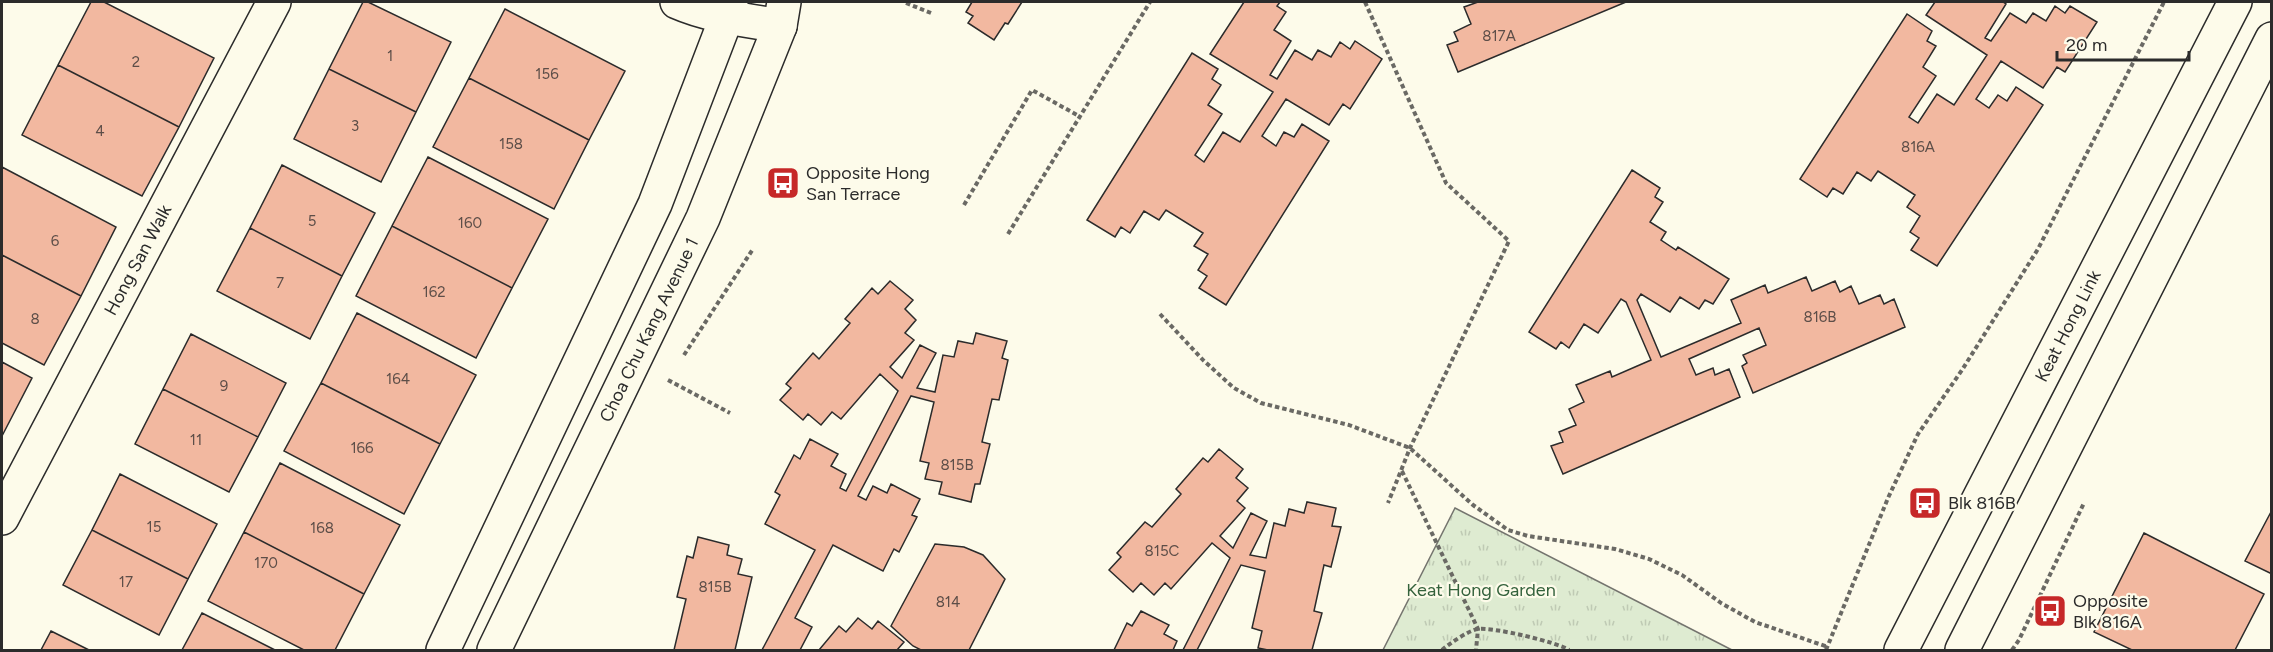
<svg xmlns="http://www.w3.org/2000/svg" width="2273" height="652" font-family="Figtree,sans-serif">
  <style>
    .grass { fill: url(#grass-tufts); stroke: #74746e; stroke-width: 1.5 }
    .building { fill: #f2b8a0; stroke: #2b2b2b; stroke-width: 1.5 }
    .lines { fill: none; stroke-linecap: round; stroke-linejoin: round }
    .street-casing { stroke: #2b2b2b; stroke-width: 36 }
    .secondary-casing { stroke: #2b2b2b; stroke-width: 36 }
    .path { stroke: #6a6964; stroke-width: 4; stroke-dasharray: 4.5 3; stroke-linecap: butt }
    .street { stroke: #fdfbea; stroke-width: 33 }
    .secondary { stroke: #fdfbea; stroke-width: 33 }
    .labels { text-anchor: middle; dominant-baseline: central; stroke-width: 4.5; stroke-linejoin: round; paint-order: stroke }
    .number-label { font-size: 15px; fill: #5d4e48 }
    .poi-label { font-size: 18px; fill: #2b2b2b; stroke: #fdfbea; text-anchor: start }
    .street-label { font-size: 18px; fill: #2b2b2b; stroke: #fdfbea }
    .park-label { font-size: 18px; fill: #34623c; stroke: #fdfbea }
  </style>
  <defs>
    <pattern id="grass-tufts" width="24" height="20" patternUnits="userSpaceOnUse" patternTransform="scale(1.5)"><rect width="24" height="20" fill="#deebd1"/><path d="M3 7l-1-3M5 7V3M7 7l1-3M15 17l-1-3M17 17v-4M19 17l1-3" fill="none" stroke="#bfcab4"/></pattern>
  </defs>
  <rect width="100%" height="100%" fill="#fdfbea"/>
  <path class="grass" d="M1455,508L1732,650H1383Z"/>
  <path class="building" d="M91,2H104L214,58L179,127L58,65Z
    M363,2H368L451,42L416,112L329,69Z
    M972,2H1022L1008,24L1005,23L994,40L968,23L973,16L966,12Z
    M1244,2H1280L1277,6L1286,12L1274,30L1291,41L1270,75L1277,79L1295,50L1312,60L1318,50L1331,57L1340,42L1350,49L1355,41L1382,59L1350,109L1343,104L1329,125L1286,99L1262,136L1276,146L1284,132L1294,137L1302,124L1329,141L1226,305L1199,288L1207,276L1198,270L1208,254L1194,246L1203,233L1166,210L1159,220L1144,211L1130,233L1121,227L1115,237L1087,220L1192,53L1218,69L1212,79L1221,85L1208,105L1222,114L1195,155L1204,162L1223,132L1240,142L1273,92L1210,54Z
    M1478,2H1626L1458,72L1447,45L1458,41L1454,32L1471,24L1464,7Z
    M1935,2H2003L2006,4L1985,38L1991,41L2010,13L2026,23L2033,13L2046,21L2055,6L2065,13L2070,6L2097,22L2065,72L2057,67L2043,88L2001,61L1976,99L1989,108L1998,95L2007,101L2016,87L2043,105L1937,266L1911,250L1919,238L1910,232L1920,216L1907,207L1915,195L1878,171L1871,181L1857,172L1843,194L1833,188L1827,197L1800,179L1907,14L1932,31L1927,41L1936,46L1923,67L1936,76L1909,117L1918,123L1937,94L1954,105L1987,55L1926,15Z
    M505,9L625,71L589,140L469,78Z
    M58,65L179,127L142,196L22,135Z
    M329,69L416,112L381,182L294,139Z
    M469,78L589,140L554,209L433,147Z
    M428,157L548,219L512,288L392,226Z
    M282,165L375,213L342,276L250,228Z
    M2,167L116,227L81,296L2,255Z
    M1632,170L1660,188L1655,197L1663,202L1650,222L1666,232L1661,240L1676,250L1678,247L1729,279L1713,304L1705,300L1699,309L1680,297L1670,312L1641,294L1637,300L1661,357L1741,323L1731,300L1765,285L1768,293L1806,277L1812,291L1835,281L1840,292L1851,286L1859,304L1880,295L1884,304L1894,299L1905,327L1753,393L1742,366L1747,363L1743,355L1766,345L1759,328L1689,359L1696,375L1713,368L1715,375L1729,369L1740,397L1563,474L1551,446L1563,442L1559,432L1576,425L1569,409L1584,402L1576,385L1610,371L1612,377L1651,360L1626,302L1621,299L1598,333L1584,324L1569,348L1561,342L1556,349L1529,332Z
    M392,226L512,288L476,358L356,296Z
    M250,228L342,276L310,339L217,291Z
    M2,255L81,296L44,365L2,343Z
    M890,281L913,300L905,309L916,320L905,333L914,340L890,367L902,378L920,345L936,353L917,388L935,392L943,355L954,357L958,341L973,344L976,333L1007,341L1002,358L1008,360L999,400L992,399L982,442L990,444L980,484H975L971,502L939,494L942,482L925,479L929,463L920,461L934,402L911,396L858,496L866,500L873,486L887,493L891,484L920,499L912,515L917,517L899,552L894,549L883,571L833,545L795,618L812,627L800,650H762L815,550L765,524L780,495L775,492L794,455L800,459L810,439L838,454L831,466L846,474L840,488L846,491L898,391L880,374L841,419L832,412L821,425L808,414L803,420L780,400L791,388L786,384L813,353L819,359L850,323L845,319L872,288L878,294Z
    M357,313L476,375L440,444L321,383Z
    M191,334L286,383L258,437L163,389Z
    M2,362L32,378L2,436Z
    M321,383L440,444L404,514L284,451Z
    M163,389L258,437L229,492L135,444Z
    M1219,449L1243,469L1236,478L1248,488L1237,501L1245,508L1220,536L1233,548L1251,513L1267,521L1250,555L1266,558L1274,523L1285,526L1289,509L1304,513L1307,502L1336,508L1332,526L1341,527L1331,567L1324,565L1314,611L1322,613L1312,650H1268L1258,648L1262,631L1252,628L1265,571L1241,565L1197,650H1183L1230,558L1212,543L1171,589L1165,583L1154,595L1141,583L1133,592L1109,570L1121,557L1117,553L1145,522L1152,527L1181,494L1176,489L1203,458L1208,462Z
    M280,463L400,525L364,594L244,532Z
    M120,474L217,524L188,579L92,530Z
    M2272,510V574L2245,561Z
    M92,530L188,579L159,635L63,585Z
    M244,532L364,594L335,650H304L208,601Z
    M2144,533L2264,594L2235,650H2132L2094,632Z
    M698,537L729,545L727,555L742,559L738,574L752,577L735,650H674L686,599L677,597L687,556L693,558Z
    M935,544L964,547L983,555L1005,579L969,650H921L913,646L891,626Z
    M1141,611L1169,625L1164,634L1177,641L1173,650H1114L1127,623L1132,626Z
    M202,613L275,650H182Z
    M858,618L872,629L878,621L904,642L897,650H819L839,626L846,632Z
    M51,631L89,650H41Z"/>
  <g class="lines">
    <g class="street-casing">
      <path id="street" d="M677,2C709,16 746,20 780,26
        M2,518L274,2
        M1901,650L2235,2
        M1962,650L2272,39"/>
    </g>
    <g class="secondary-casing">
      <path id="secondary" d="M443,650L655,204L727,16L731,2
        M494,650L703,218L780,26L784,2"/>
    </g>
    <path class="path" d="M1365,2L1446,183L1509,241L1410,448L1388,503
      M906,3L931,13
      M964,205L1032,90L1079,116
      M1008,234L1150,2
      M1160,314L1204,361L1234,388L1261,403L1349,425L1410,448L1473,505L1508,530L1528,536L1615,549L1649,559L1682,575L1721,603L1755,622L1828,647
      M684,355L753,249
      M668,380L730,413
      M1402,471L1478,629L1476,650
      M1442,650C1449,644 1469,630 1478,629C1493,627 1557,642 1569,650
      M1826,650L1888,498L1918,434L1962,370L2038,249L2164,2
      M2012,650L2019,640L2084,503"/>
    <use href="#street" class="street"/>
    <use href="#secondary" class="secondary"/>
  </g>
  <defs>
    <g id="bus-square" transform="scale(1.725)"><rect x="-9" y="-9" width="18" height="18" rx="4" fill="#c62828" stroke="#fdfbea"/><path d="M-5-6H5V4H4V6H2V4H-2V6H-4V4H-5ZM-3.5-4V0h7V-4ZM-3.5 1.2v1.5H-2V1.2ZM2 1.2v1.5H3.5V1.2Z" fill="#fff"/></g>
  </defs>
  <g fill-rule="evenodd">
    <use href="#bus-square" x="783" y="183"/>
    <use href="#bus-square" x="1925" y="503"/>
    <use href="#bus-square" x="2050" y="611"/>
  </g>
  <g class="labels">
    <g class="number-label">
      <text x="1499" y="36">817A</text>
      <text x="390" y="56">1</text>
      <text x="136" y="62">2</text>
      <text x="547" y="74">156</text>
      <text x="355" y="126">3</text>
      <text x="100" y="131">4</text>
      <text x="511" y="144">158</text>
      <text x="1918" y="147">816A</text>
      <text x="312" y="221">5</text>
      <text x="470" y="223">160</text>
      <text x="55" y="241">6</text>
      <text x="280" y="283">7</text>
      <text x="434" y="292">162</text>
      <text x="1820" y="317">816B</text>
      <text x="35" y="319">8</text>
      <text x="398" y="379">164</text>
      <text x="224" y="386">9</text>
      <text x="196" y="440">11</text>
      <text x="362" y="448">166</text>
      <text x="957" y="465">815B</text>
      <text x="154" y="527">15</text>
      <text x="322" y="528">168</text>
      <text x="1162" y="551">815C</text>
      <text x="266" y="563">170</text>
      <text x="126" y="582">17</text>
      <text x="715" y="587">815B</text>
      <text x="948" y="602">814</text>
    </g>
    <g class="poi-label">
      <text x="806" y="173">Opposite Hong<tspan x="806" dy="21">San Terrace</tspan></text>
      <text x="1948" y="503">Blk 816B</text>
      <text x="2073" y="601">Opposite<tspan x="2073" dy="21">Blk 816A</tspan></text>
    </g>
    <g class="street-label">
      <text transform="translate(138 260) rotate(-62)">Hong San Walk</text>
      <text transform="translate(2068 326) rotate(-63)">Keat Hong Link</text>
      <text transform="translate(649 330) rotate(-64)">Choa Chu Kang Avenue 1</text>
    </g>
    <g class="park-label">
      <text x="1481" y="590">Keat Hong Garden</text>
    </g>
  </g>
  <rect width="2273" height="652" fill="none" stroke="#2b2b2b" stroke-width="6"/>
  <path d="M2057 51v9h132v-9" fill="none" stroke="#2b2b2b" stroke-width="3"/>
  <text x="2066" y="51" font-size="18" fill="#2b2b2b" stroke="#fdfbea" stroke-width="4.5" paint-order="stroke">20 m</text>
</svg>
